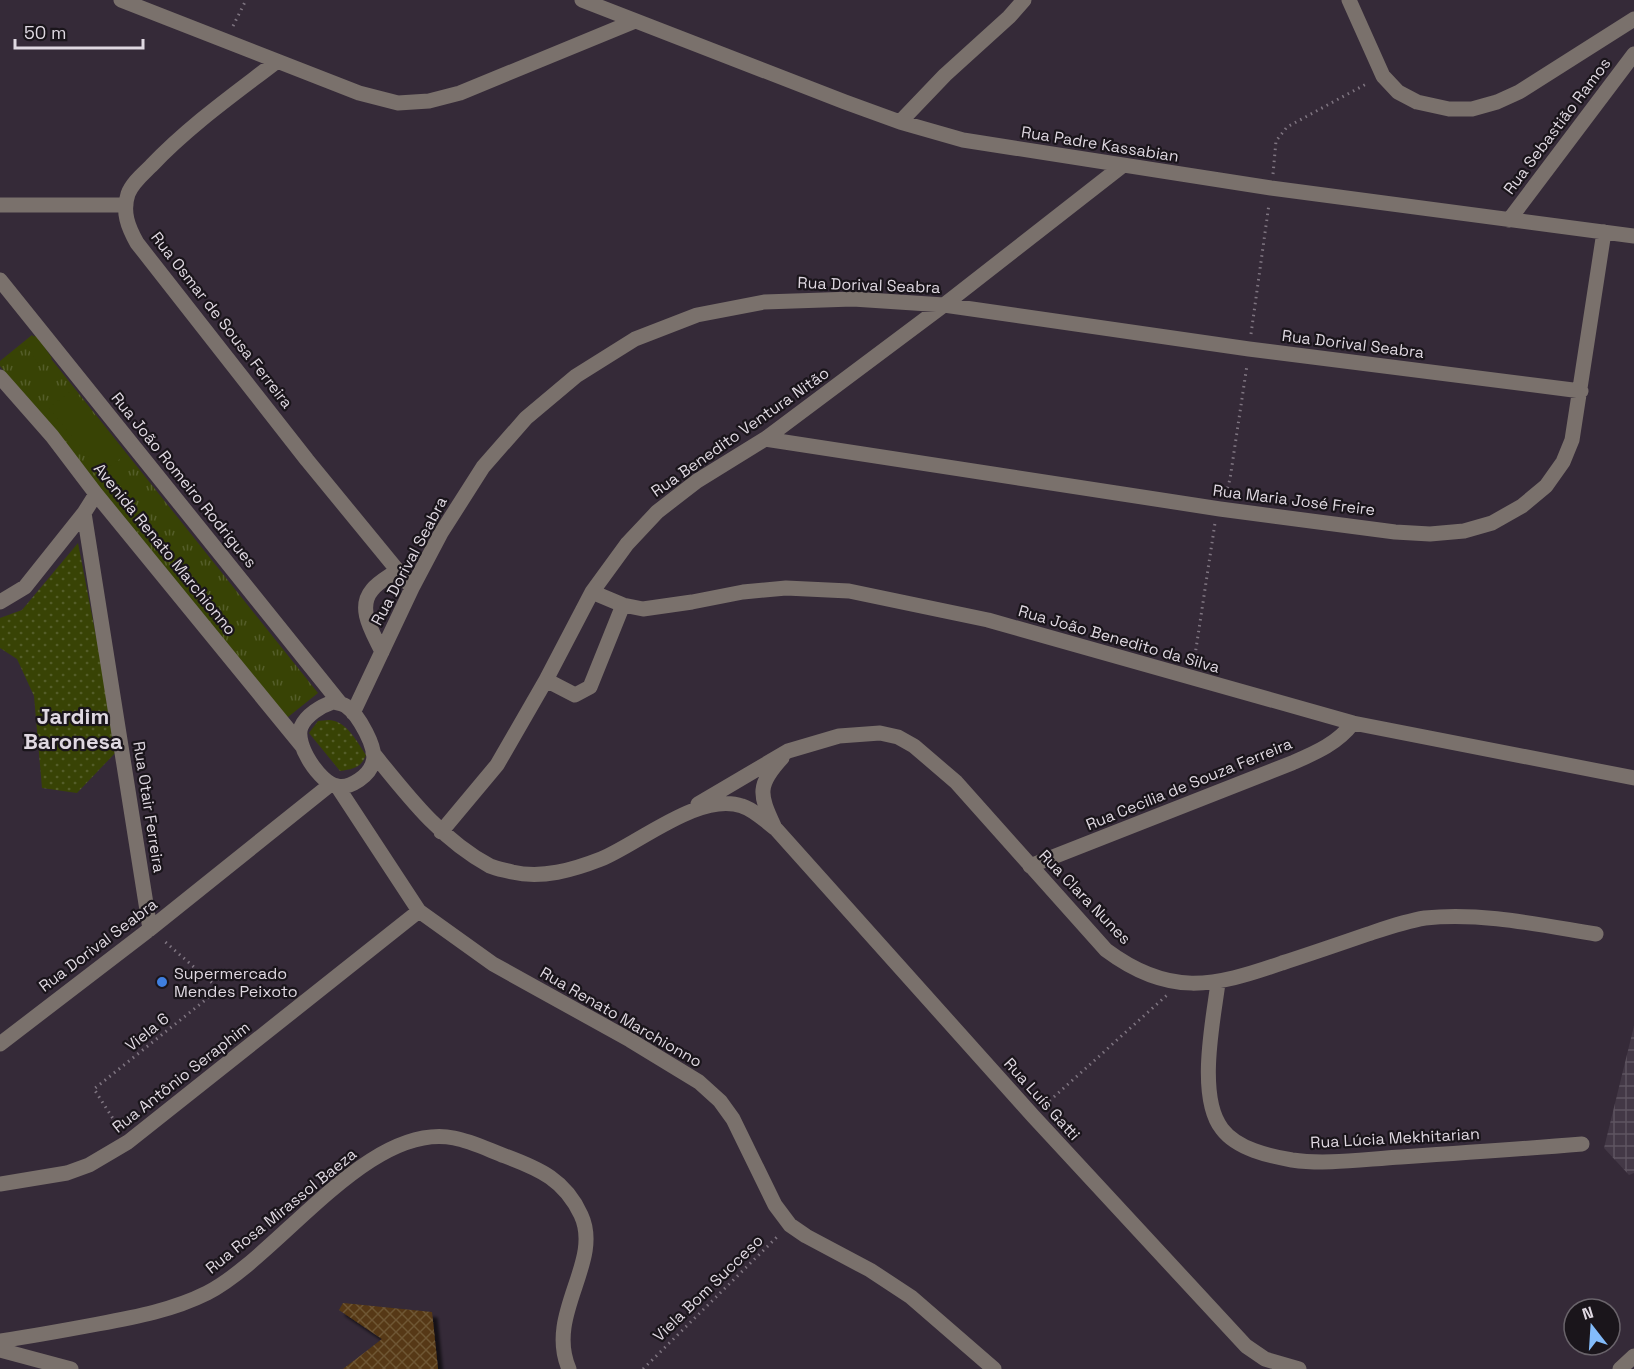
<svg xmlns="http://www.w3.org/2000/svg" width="1634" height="1369" font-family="'Space Grotesk',sans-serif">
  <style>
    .industrial { fill: url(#industrial-grid) }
    .grass { fill: url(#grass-dots) }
    .park { fill: url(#park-tufts) }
    .garden { fill: #384305 }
    .building { fill: url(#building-cross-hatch); filter: url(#shadow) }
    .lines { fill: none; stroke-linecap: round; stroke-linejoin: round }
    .path { stroke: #7f7581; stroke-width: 3; stroke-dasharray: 1.5 4.5; stroke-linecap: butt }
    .minor { stroke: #7a716c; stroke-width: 15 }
    .shop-dot { fill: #3f7fe0; stroke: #1a151b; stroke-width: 2 }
    .labels { text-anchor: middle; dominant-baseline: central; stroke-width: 4.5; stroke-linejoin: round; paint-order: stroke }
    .street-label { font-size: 16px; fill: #dfd8e1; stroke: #1a151b }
    .poi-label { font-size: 16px; fill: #dfd8e1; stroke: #1a151b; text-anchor: start }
    .district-label { font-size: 22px; font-weight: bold; fill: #dfd8e1; stroke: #1a151b }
  </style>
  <defs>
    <pattern id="industrial-grid" width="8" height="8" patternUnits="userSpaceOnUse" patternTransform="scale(1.5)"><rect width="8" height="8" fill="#433846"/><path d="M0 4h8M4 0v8" fill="none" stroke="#5e5460"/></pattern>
    <pattern id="grass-dots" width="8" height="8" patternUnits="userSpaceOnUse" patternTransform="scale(1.5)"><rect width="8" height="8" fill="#384305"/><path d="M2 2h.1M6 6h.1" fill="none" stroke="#545d29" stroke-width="1.8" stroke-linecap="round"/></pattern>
    <pattern id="park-tufts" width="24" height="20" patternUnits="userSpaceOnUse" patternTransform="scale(1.5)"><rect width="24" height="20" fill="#384305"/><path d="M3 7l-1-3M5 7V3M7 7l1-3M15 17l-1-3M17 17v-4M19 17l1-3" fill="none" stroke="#545d29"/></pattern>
    <pattern id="building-cross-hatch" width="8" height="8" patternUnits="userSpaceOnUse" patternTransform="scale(1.5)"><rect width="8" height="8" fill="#563912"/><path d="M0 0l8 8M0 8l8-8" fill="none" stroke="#6e5534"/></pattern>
    <filter id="shadow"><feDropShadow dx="5.5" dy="5.5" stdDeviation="1.5" flood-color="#0009"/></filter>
  </defs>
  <rect width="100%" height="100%" fill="#352a38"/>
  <path class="industrial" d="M1634,1026V1173L1629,1175L1604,1148Z"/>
  <path class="grass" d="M78,543L118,750L77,793L42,788L34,696L17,659L0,648V618L22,610Z
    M329,720C347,721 357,742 366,755C361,768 353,769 340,771L309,733L318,721Z"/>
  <path class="park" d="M32,335L318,693L283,721L0,366V361Z"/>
  <path class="garden" d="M36,335L52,358L40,366L24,343Z
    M73,389L126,454L102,473L49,408Z"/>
  <path class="building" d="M343,1303L432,1312L438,1369H343L382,1339L339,1310Z"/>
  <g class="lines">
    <path class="path" d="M233,26L246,0
      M1273,174L1276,141L1287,127L1368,83
      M1251,334L1269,204
      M1226,494L1230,479L1247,365
      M1194,662L1215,523
      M1045,1105L1167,995
      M119,1128L94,1089L219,989L163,940
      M643,1369L778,1236"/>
    <path class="minor" d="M121,0L359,93L398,103L429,101L460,93L635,21
      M582,0L845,102L900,122L963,140L1271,188L1634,236
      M1349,0L1383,76L1398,92L1417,102L1449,109H1472L1497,102L1519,92L1634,19
      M276,62C233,95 189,126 151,166C143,174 132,183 128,194C122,212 128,227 137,243L307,460L412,588
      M900,122L945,75L1009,17L1024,0
      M0,205H126
      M1509,220L1634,54
      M0,280L340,703
      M0,377L52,436L96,494L302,746
      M765,439L1220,509L1395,532L1430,534L1464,531L1492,523L1522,506L1546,486L1563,462L1572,440L1604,232
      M84,513L150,929
      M592,592L623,605L643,609L692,602L743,592L786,588L849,591L988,620L1353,723L1634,778
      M0,602L25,587L84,513L96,494
      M382,652C374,634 356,609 372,590C378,582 390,576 398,570
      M546,680L575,695L590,687L623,605
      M333,702C338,703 342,703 346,706C358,714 378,749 373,762C371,770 365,776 359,780C353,784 344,788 337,786C320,783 294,744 301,727C306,715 321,706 333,702Z
      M353,713L412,588L441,533L483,467L526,418L576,376L635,339L697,315L764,302L853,299L944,305L1249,349L1581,391
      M373,753C407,795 441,840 490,866C497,869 505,870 512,872C542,879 573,870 601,859C638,844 700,791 742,806C755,810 765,821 776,829L1033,1116L1246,1346L1265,1359L1299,1369
      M337,786L419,911L493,964L630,1040L699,1082L720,1101L733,1119L775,1205L790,1225L806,1236L870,1270L911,1297L994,1369
      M698,804L788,751L839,736L880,733L898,737L914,746L956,782L1106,950C1169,997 1213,987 1282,963C1310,954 1339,944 1368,934C1386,928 1406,921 1425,918C1482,912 1540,925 1596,934
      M774,826C759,794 757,785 782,758
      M441,832L497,765L546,680L592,592L627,544L657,512L697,481L765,439L944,305L1122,166
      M1030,866L1292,763C1315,753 1337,744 1353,723
      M1218,983C1213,1021 1197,1097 1222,1129C1237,1149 1269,1156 1292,1160C1327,1165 1365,1159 1401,1157C1461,1153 1521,1149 1582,1144
      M0,1044L150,929L331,784
      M0,1184L67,1173L89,1165L128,1142L419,911
      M0,1341C33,1336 66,1330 98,1324C136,1317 173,1310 207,1293C279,1256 368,1121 454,1138C471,1141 489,1150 505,1156C540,1169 565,1180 581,1215C603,1262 545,1314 569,1369
      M0,1350L71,1369
      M1620,1369L1634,1356"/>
  </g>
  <circle class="shop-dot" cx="162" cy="982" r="6"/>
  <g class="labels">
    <g class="street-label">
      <text transform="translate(1557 126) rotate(-53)">Rua Sebastião Ramos</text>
      <text transform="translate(1100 144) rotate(9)">Rua Padre Kassabian</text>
      <text transform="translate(869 285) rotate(2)">Rua Dorival Seabra</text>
      <text transform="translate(222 320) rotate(52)">Rua Osmar de Sousa Ferreira</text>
      <text transform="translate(1353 344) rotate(7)">Rua Dorival Seabra</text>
      <text transform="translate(740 432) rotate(-35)">Rua Benedito Ventura Nitão</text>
      <text transform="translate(184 480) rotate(51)">Rua João Romeiro Rodrigues</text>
      <text transform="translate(1294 500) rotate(7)">Rua Maria José Freire</text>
      <text transform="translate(165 549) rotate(51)">Avenida Renato Marchionno</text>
      <text transform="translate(409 561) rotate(-62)">Rua Dorival Seabra</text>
      <text transform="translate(1119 639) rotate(16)">Rua João Benedito da Silva</text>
      <text transform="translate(1189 784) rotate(-22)">Rua Cecilia de Souza Ferreira</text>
      <text transform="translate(149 807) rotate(81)">Rua Otair Ferreira</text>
      <text transform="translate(1085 897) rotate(46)">Rua Clara Nunes</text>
      <text transform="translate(98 945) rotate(-37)">Rua Dorival Seabra</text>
      <text transform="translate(621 1017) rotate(30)">Rua Renato Marchionno</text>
      <text transform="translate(147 1032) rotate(-39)">Viela 6</text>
      <text transform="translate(181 1077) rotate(-38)">Rua Antônio Seraphim</text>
      <text transform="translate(1042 1099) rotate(48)">Rua Luís Gatti</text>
      <text transform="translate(1395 1138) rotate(-3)">Rua Lúcia Mekhitarian</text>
      <text transform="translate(281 1211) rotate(-39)">Rua Rosa Mirassol Baeza</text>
      <text transform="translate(708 1288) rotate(-44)">Viela Bom Succeso</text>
    </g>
    <g class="poi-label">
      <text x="174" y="973">Supermercado<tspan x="174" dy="18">Mendes Peixoto</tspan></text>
    </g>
    <g class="district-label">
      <text x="73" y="716">Jardim<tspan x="73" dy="25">Baronesa</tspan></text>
    </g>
  </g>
  <g transform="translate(1592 1327) rotate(343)"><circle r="28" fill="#1a151b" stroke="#69636a" stroke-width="1.5"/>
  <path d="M0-4.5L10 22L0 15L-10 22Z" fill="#83bcfb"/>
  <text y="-9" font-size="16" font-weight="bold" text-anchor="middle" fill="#dfd8e1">N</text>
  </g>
  <path d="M15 39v9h128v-9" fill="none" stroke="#dfd8e1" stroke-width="3"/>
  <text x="24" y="39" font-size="18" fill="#dfd8e1" stroke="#1a151b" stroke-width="4.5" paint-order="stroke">50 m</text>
</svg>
